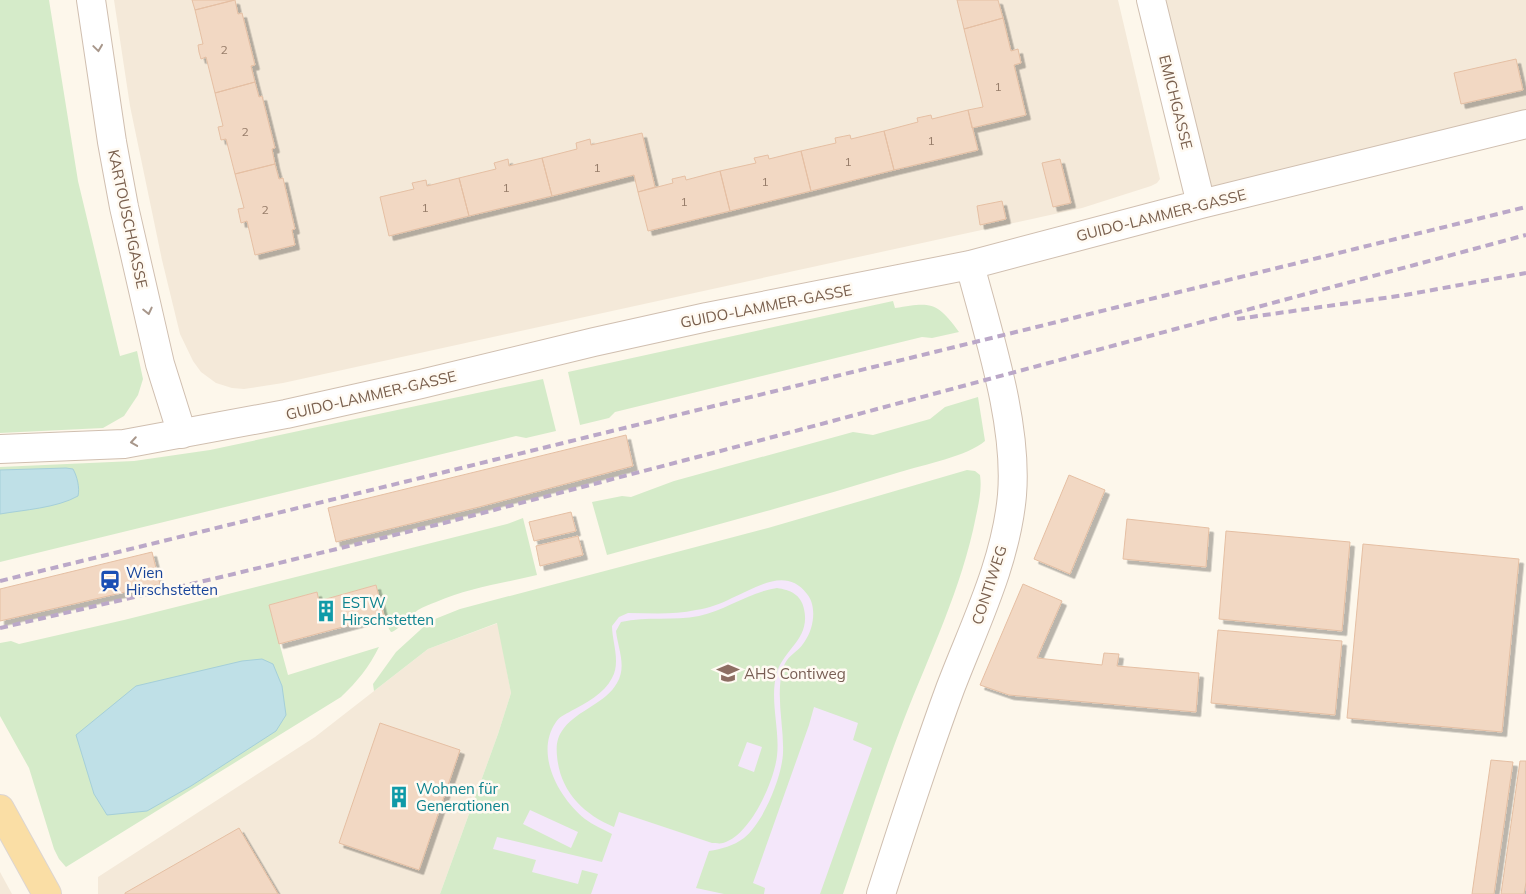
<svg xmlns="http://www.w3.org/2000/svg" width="1526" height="894" font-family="Mulish,sans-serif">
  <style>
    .residential { fill: #f4e9d9 }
    .education { fill: #f4e7fa }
    .green { fill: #d5ebc9; fill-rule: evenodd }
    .water { fill: #bfe0e7; stroke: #a5cfd9 }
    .building { fill: #f2d8c3; stroke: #e5bfa3; filter: url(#shadow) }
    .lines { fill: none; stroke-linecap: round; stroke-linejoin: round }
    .minor-casing { stroke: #d0bfb0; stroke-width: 30 }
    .major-casing { stroke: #dcd5d1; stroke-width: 30 }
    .minor { stroke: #fff; stroke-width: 28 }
    .major { stroke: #fadea5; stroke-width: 28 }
    .rail { stroke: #bba8c8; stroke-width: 4; stroke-dasharray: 8 5; stroke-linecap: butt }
    .oneway { stroke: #a8978b }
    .labels { text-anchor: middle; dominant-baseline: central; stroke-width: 5; stroke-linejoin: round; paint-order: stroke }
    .number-label { font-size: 12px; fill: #977d6a }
    .street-label { font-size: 15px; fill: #795f4d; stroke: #fffaf2 }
    .transit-label { font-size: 15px; fill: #164399; stroke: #fffaf2; text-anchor: start }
    .culture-label { font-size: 15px; fill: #0d838f; stroke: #fffaf2; text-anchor: start }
    .education-label { font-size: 15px; fill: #785e54; stroke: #fffaf2; text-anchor: start }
  </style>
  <defs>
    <filter id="shadow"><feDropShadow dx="4.5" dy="4.5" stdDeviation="0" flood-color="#0004"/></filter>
  </defs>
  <rect width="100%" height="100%" fill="#fdf7eb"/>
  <path class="residential" d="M114,0H1118L1160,179L1157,183L1151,186L1082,208L283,383L244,389L232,388L216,383L201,372L193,361L180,334L162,260L130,106Z
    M1156,0H1526V124L1201,204Z
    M498,623L511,693L498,734L440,894H98V877L315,737L428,649Z
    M0,872L12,894H0Z"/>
  <path class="education" d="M942,516L840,894H440L538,726L529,629Z"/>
  <path class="green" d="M0,0H49L78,181L120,356L137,351L143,379L138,395L124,416L103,428L0,433Z
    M893,301L895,308C930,302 937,301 959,332L932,338L922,337L615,412L609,418L580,425L568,372Z
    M543,379L556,431L526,438L516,436L0,562V467L134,461L210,450Z
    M978,397L985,441C968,456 923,465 900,472C803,502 705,528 607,555L592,502L622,496L631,497L674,481L853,432L873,435L930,419L945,407Z
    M967,470L975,471L980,475C982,489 979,502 976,516C962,588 929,655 903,722C881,779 863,837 843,894H820L872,748L853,740L858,723L814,707L809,725L753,883L765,888L764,894H724L696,888L709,851C722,849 733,846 744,838C763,823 782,777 783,753C784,728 777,703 781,677C785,653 795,657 805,641C814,628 817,606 807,594C786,566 756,588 732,598C720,604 709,608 696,610C674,615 650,613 628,613L619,617L612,626C612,642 621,662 612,678C604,694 586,703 571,711C566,714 559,717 556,722C534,754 559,798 585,819C593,825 603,829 612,834L602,862L497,837L493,849L536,860L532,872L578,884L582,870L598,874L591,894H440L498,734L511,693L497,623L428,649L374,691L373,684L396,652L430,621L460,609L768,528ZM530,810L578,832L571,848L523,824Z
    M523,518L537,575C504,583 467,588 436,602C430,604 423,607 418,610C411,615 398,631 391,632L389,629L376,585L319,601L317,592L269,605L288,675L379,647C369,667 357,682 341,697L66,867L59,859L54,849L29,768L0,716V643L11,641L19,644L124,620L507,524Z
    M777,588C790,590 801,594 804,609C811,640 782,649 776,676C770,702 780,730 777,756C774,782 750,836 723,843C720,844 715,843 712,843L619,812L614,827C583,814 560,791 557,756C556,745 557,737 564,728C578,710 606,703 617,683C627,666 618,649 616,631L621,622C647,616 674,621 699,616C726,610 750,592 777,588ZM747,742L762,747L754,772L738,766Z"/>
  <path class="water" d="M66,468L73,469C77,476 80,488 78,496C57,508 23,510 0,514V470Z
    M262,659L273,664L282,686L286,715L276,731L191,786L147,811L107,815L94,794L76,735L136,686L242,661Z"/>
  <path class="building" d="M192,0H234L195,10Z
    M235,0L238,14L242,13L255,65L251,66L255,82L215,93L206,57L201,59L199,52L198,45L203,44L195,10Z
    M957,0H998L1003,18L964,29Z
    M1003,18L1011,51L1018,49L1021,63L1014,65L1026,115L972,128L968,110L983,107L964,29Z
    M1516,59L1523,90L1461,104L1454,73Z
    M255,82L259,97L262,96L275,148L272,149L275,164L235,174L226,139L221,140L218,127L223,126L215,93Z
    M968,110L978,150L894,170L884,131L918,122L917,118L931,115L932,119Z
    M884,131L894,170L811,191L801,151L836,143L835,138L850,135L851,139Z
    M642,133L655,187L638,192L634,175L552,196L542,158L577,149L576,143L590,139L591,145Z
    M801,151L811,191L730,211L720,171L756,163L754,158L768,155L769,159Z
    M542,158L552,196L469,216L459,178L496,169L494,163L508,159L509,166Z
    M1060,159L1071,203L1053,207L1042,163Z
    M275,164L279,179L283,178L295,229L292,230L295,245L255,255L247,221L241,223L238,209L244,208L235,174Z
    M720,171L730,211L648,231L638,192L673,183L672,179L685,176L686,180Z
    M459,178L469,216L389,236L380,197L414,189L412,183L426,180L427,186Z
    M1002,201L1006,219L980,225L977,206Z
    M626,435L633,466L479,507L336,542L328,508Z
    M1069,475L1105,490L1070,574L1034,559Z
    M571,512L576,531L534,541L529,522Z
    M1127,519L1209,528L1206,567L1123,559Z
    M1226,531L1350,542L1342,631L1219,619Z
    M578,536L583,555L540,566L536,546Z
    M1363,544L1519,559L1502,732L1347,718Z
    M152,552L160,584L0,621V589Z
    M1023,584L1062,601L1037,658L1102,665L1104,653L1119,654L1117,666L1199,673L1196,712L1009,695L980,685Z
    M376,585L384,616L279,644L269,605L317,592L319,601Z
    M1218,630L1342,641L1335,715L1211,703Z
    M380,723L460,750L419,870L339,843Z
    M1491,760L1513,762L1494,894H1472Z
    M1520,761H1526V882L1524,894H1501Z
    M239,828L278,894H125V893Z"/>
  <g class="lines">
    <g class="minor-casing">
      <path id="minor" d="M91,0L112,142L124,207L160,364L182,434
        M1151,0L1201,204
        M0,449L124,444L286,414L421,384L594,342L707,317L970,265L1201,204L1526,124
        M881,894C903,825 925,757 950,689C974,626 1006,563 1012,495C1018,423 988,334 970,265"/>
    </g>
    <g class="major-casing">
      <path id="major" d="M0,809L47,894"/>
    </g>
    <use href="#minor" class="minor"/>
    <use href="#major" class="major"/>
    <path class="rail" d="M1237,319L1405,295L1526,273
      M0,581L1526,207
      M0,628L217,578L444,523L728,449L1526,235"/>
  </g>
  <defs><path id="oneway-chevron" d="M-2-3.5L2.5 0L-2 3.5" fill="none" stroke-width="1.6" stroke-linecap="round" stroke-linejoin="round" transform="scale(1.25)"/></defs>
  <g class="oneway">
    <use href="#oneway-chevron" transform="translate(98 48) rotate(82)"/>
    <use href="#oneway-chevron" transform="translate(148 311) rotate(77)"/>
    <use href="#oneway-chevron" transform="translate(134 442) rotate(171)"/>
  </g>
  <defs>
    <g id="station-bare" transform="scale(1.725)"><path d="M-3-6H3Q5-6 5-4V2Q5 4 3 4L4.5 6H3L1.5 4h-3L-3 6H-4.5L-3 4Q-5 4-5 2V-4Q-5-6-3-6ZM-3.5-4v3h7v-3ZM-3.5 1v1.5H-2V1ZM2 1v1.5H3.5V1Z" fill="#1a4fb4" stroke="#fffaf2" stroke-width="2.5" paint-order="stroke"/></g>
    <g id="building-bare" transform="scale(1.725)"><path d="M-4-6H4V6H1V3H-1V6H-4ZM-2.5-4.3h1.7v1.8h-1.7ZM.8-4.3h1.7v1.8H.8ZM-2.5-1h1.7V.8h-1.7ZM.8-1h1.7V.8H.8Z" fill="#0f9aa8" stroke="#fffaf2" stroke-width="2.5" paint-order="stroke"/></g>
    <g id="school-bare" transform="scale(1.725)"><path d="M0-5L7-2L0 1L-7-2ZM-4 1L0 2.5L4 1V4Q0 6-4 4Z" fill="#8d6e63" stroke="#fffaf2" stroke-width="2.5" paint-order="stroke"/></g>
  </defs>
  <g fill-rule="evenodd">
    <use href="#station-bare" x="110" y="581"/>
    <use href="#building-bare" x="326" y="611"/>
    <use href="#school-bare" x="728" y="673"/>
    <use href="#building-bare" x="399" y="797"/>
  </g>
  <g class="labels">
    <g class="number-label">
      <text x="224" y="49">2</text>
      <text x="998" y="86">1</text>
      <text x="245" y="131">2</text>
      <text x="931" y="140">1</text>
      <text x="848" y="161">1</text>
      <text x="597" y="167">1</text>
      <text x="765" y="181">1</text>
      <text x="506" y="187">1</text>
      <text x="684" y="201">1</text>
      <text x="425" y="207">1</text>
      <text x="265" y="209">2</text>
    </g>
    <g class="street-label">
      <text transform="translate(1176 102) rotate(76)">EMICHGASSE</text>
      <text transform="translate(1161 215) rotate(-14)">GUIDO-LAMMER-GASSE</text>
      <text transform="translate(128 219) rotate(78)">KARTOUSCHGASSE</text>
      <text transform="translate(766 306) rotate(-11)">GUIDO-LAMMER-GASSE</text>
      <text transform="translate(371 395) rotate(-13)">GUIDO-LAMMER-GASSE</text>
      <text transform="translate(989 585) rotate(-72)">CONTIWEG</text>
    </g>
    <g class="transit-label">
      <text x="126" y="572">Wien<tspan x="126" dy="17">Hirschstetten</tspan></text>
    </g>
    <g class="culture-label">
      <text x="342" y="602">ESTW<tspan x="342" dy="17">Hirschstetten</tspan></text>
      <text x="416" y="788">Wohnen für<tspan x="416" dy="17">Generationen</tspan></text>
    </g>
    <g class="education-label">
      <text x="744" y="673">AHS Contiweg</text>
    </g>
  </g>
</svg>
